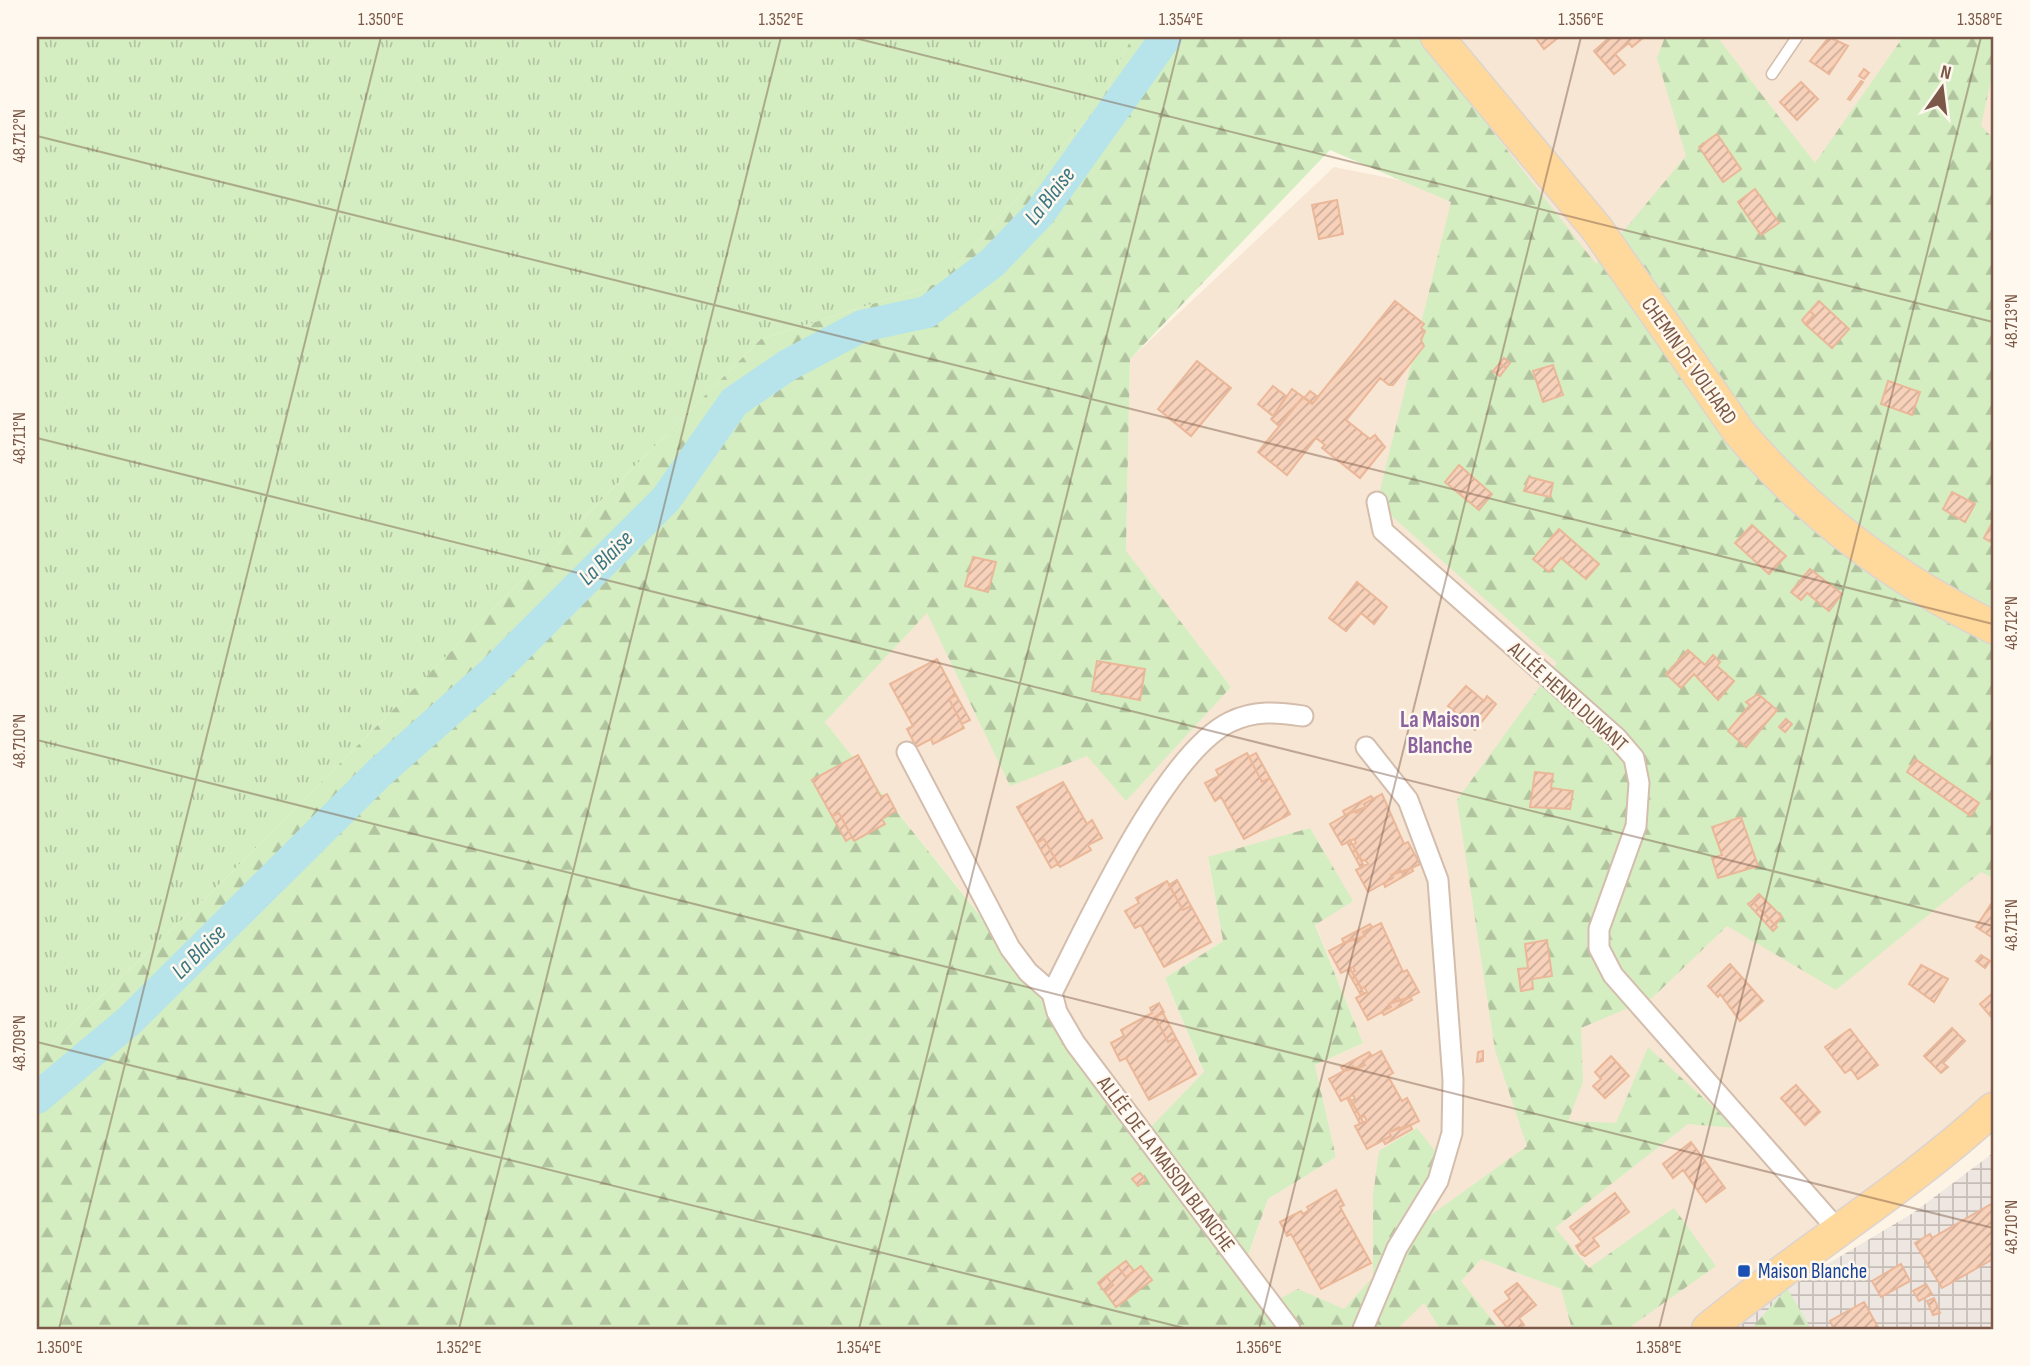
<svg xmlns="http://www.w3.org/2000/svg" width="2030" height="1366" font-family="'Sofia Sans Condensed',sans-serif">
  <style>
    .residential { fill: #f7e6d3 }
    .industrial { fill: url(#industrial-grid) }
    .grass { fill: url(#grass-tufts) }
    .forest { fill: url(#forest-firs) }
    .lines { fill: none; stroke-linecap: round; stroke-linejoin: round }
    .river { stroke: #b7e4ea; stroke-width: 32 }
    .building { fill: url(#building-hatch); stroke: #ebb799; stroke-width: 2 }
    .lane-casing { stroke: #d4bdac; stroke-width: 13 }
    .street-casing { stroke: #d4bdac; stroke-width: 23 }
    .primary-casing { stroke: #ddd4cf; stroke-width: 35 }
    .lane { stroke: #fff; stroke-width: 10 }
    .street { stroke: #fff; stroke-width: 19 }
    .primary { stroke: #ffd89c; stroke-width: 32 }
    .ticks { fill: none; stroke: #7b5847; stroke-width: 2; stroke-opacity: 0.45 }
    .transit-dot { fill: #1a4fb4; stroke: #fff8ee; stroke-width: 2.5 }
    .labels { text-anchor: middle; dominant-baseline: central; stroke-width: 5; stroke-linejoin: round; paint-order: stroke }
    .street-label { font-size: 21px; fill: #7b5847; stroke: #fff8ee }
    .transit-label { font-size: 21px; fill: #164399; stroke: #fff8ee; text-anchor: start }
    .water-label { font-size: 23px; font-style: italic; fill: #397682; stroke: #fff8ee }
    .neighbourhood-label { font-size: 23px; font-weight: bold; fill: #89629e; stroke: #fff8ee }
    .neatline { fill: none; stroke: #7b5847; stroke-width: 2.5 }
    .ticks-label { font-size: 18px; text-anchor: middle; fill: #7b5847 }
  </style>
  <defs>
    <pattern id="industrial-grid" width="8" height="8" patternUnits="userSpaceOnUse" patternTransform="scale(1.75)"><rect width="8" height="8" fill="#eee6e0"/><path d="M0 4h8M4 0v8" fill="none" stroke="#c6bdb7"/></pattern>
    <pattern id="grass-tufts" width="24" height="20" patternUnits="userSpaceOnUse" patternTransform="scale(1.75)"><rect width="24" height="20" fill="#d4eec2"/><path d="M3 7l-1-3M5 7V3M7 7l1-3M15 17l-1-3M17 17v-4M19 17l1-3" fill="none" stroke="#b1c49f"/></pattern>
    <pattern id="forest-firs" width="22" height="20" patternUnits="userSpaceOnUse" patternTransform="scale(1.75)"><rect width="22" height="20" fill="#d4eec2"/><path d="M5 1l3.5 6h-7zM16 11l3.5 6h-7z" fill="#b1c49f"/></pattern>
    <pattern id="building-hatch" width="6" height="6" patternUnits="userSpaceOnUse" patternTransform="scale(1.75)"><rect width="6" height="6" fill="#f7d1ba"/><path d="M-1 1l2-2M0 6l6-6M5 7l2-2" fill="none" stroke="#cdac99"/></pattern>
  </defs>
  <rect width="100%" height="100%" fill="#fef4e5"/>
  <path class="residential" d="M1413,37H1993V1096L1697,1329H1297L1246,1262L1268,1199L1336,1157L1315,1065L1363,1043L1315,924L1353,900L1208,858L1223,941L1165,978L1204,1073L1151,1128L825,722L927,612L1010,785L1231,687L1126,552L1130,359L1334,167L1430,186Z"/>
  <path class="industrial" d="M1993,1153V1329H1731L1764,1302L1913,1213Z"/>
  <path class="grass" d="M37,37H1132L1100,104L942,282L761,339L226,878L37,1057Z"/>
  <path class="forest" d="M1132,37H1419L1596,264L1686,156L1657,58L1665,37H1717L1815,163L1903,37H1993V71L1981,126L1993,138V878L1981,872L1836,990L1727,926L1652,998L1581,1028L1583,1082L1568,1121L1616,1123L1648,1047L1736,1128L1688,1124L1555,1228L1589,1268L1674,1208L1716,1266L1627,1329H1572L1561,1289L1481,1259L1461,1281L1499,1329H1440L1424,1303L1397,1329H1297L1276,1301L1298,1289L1344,1309L1373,1277V1196L1379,1151L1417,1128L1439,1156L1424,1220L1527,1146L1495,1050L1457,800L1557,663L1377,503L1451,202L1330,150L1130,359L1126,551L1231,687L1126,801L1087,756L1010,786L927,613L825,722L1150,1128L1204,1072L1165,978L1223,941L1208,857L1310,828L1353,901L1315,925L1363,1043L1315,1065L1336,1157L1268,1199L1246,1261L1283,1329H37V1057L226,878L761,339L942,282L1100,104Z
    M1787,1288L1811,1329H1751Z"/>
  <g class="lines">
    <path class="river" d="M37,1098L129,1021L379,773L492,673L666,499L734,402L788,365L862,326L927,312L992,263L1040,213L1166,37"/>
  </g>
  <path class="building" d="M1535,37H1559L1544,49Z
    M1610,37H1644L1632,47L1629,43L1615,54L1625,65L1614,74L1594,51Z
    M1829,37L1848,46L1829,74L1810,61Z
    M1864,69L1869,73L1864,79L1859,76Z
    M1861,81L1863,82L1850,100L1848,99Z
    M1801,82L1818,99L1797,120L1780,102Z
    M1717,134L1741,169L1723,182L1699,147Z
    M1755,189L1779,223L1761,235L1738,202Z
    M1337,200L1343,234L1319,239L1312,205Z
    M1395,301L1424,324L1421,328L1425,331L1421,340L1424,346L1393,385H1389L1380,378L1346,420L1370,439L1375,435L1385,447L1360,478L1322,448L1325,445L1316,438L1287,475L1258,452L1303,397L1313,403Z
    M1819,301L1849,329L1832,348L1805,324L1814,315L1810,311Z
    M1810,311L1814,315L1805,324L1802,320Z
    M1504,358L1510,363L1506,368L1500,363Z
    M1197,361L1231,388L1191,436L1158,409Z
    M1500,363L1506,368L1500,376L1493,371Z
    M1553,365L1563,395L1543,402L1533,371Z
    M1888,381L1920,392L1912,415L1881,404Z
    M1273,386L1286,396L1273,416L1258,404Z
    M1292,389L1303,397L1279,426L1271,419Z
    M1310,391L1318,397L1312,404L1304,398Z
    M1459,465L1492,494L1479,510L1445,482Z
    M1529,477L1553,483L1550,497L1524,491Z
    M1952,492L1975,504L1965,522L1943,509Z
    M1993,521V543L1984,538Z
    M1752,525L1786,556L1769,574L1735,543Z
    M1559,529L1599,564L1586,579L1561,558L1549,572L1533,559Z
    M973,557L996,562L988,592L965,586Z
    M1810,569L1842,594L1829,611L1807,593L1801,600L1791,592Z
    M1357,582L1387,607L1374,624L1361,613L1346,631L1329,618Z
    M1688,650L1705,665L1713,655L1720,662L1717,666L1734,681L1718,700L1694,674L1681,688L1666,674Z
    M937,659L956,695L949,699L964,728L933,744L931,739L916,747L907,729L913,726L890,684Z
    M1097,661L1145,669L1140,700L1092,691Z
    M1466,686L1484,701L1487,696L1496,704L1475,730L1448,706Z
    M1758,694L1777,710L1746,747L1728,731L1750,705L1746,702Z
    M956,695L970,720L962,724L949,699Z
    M1786,719L1792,724L1785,732L1779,727Z
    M1247,753L1262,782L1270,778L1290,814L1244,839L1221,797L1215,801L1205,783L1219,776L1216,770Z
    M1256,753L1270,778L1262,782L1249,757Z
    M858,755L881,797L887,794L896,811L882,819L885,824L854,841L839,813L832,816L812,780Z
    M1915,759L1979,803L1971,816L1907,772Z
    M1535,772L1553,774L1551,788L1573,791L1570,809L1530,807Z
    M1063,782L1087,824L1092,820L1102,838L1088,845L1091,850L1060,867L1044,839L1037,843L1017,807Z
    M1382,794L1404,844L1408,842L1420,864L1402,873L1400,870L1391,875L1393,878L1368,892L1356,870L1368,864L1365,860L1362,861L1353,845L1356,843L1354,839L1342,845L1330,824L1354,810L1356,813L1366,807L1364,804Z
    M1371,796L1373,799L1364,804L1366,807L1345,815L1343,811Z
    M839,813L852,837L846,841L832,816Z
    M1741,817L1758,866L1718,878L1712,858L1722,855L1712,827Z
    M1044,839L1058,864L1051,868L1037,843Z
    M1350,840L1364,866L1361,868L1347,842Z
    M1412,868L1413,871L1385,887L1384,883L1393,878L1391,875Z
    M1177,880L1191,906L1183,910L1169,885Z
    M1167,881L1183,910L1191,906L1211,942L1164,967L1141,925L1135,928L1125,911L1139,903L1136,898Z
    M1759,894L1782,917L1775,925L1752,901Z
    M1752,901L1777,927L1773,931L1748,904Z
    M1993,901V938L1976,927Z
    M1381,923L1403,972L1407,970L1419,992L1401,1002L1399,998L1389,1004L1391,1007L1368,1020L1356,998L1367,992L1364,987L1362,989L1352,972L1355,971L1353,967L1341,973L1329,951L1353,938L1355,941L1365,936L1363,932Z
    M1370,924L1372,927L1363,932L1365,936L1344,943L1342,939Z
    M1547,940L1552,976L1532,979L1533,989L1521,991L1518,969L1528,968L1525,944Z
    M1981,955L1990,961L1985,968L1976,961Z
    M1730,964L1763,1001L1740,1021L1720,994L1718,997L1708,986Z
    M1921,965L1948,979L1934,1002L1909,984Z
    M1350,968L1364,994L1361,995L1347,970Z
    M1993,993V1019L1980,1004Z
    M1410,997L1412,1000L1384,1015L1382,1012L1391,1007L1389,1004Z
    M1159,1003L1164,1012L1155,1017L1168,1042L1176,1038L1196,1074L1149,1100L1126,1058L1120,1061L1111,1043L1124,1036L1121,1030L1152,1013L1150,1008Z
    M1163,1013L1176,1038L1168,1042L1155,1017Z
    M1952,1028L1965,1041L1943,1063L1948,1067L1941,1073L1924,1056Z
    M1850,1029L1878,1065L1858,1079L1851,1069L1845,1073L1825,1047Z
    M1381,1051L1393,1073L1388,1076L1402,1101L1407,1098L1419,1121L1401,1130L1399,1127L1389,1132L1391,1136L1367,1149L1355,1126L1367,1121L1364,1116L1361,1118L1351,1101L1355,1099L1353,1095L1341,1101L1329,1079L1353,1066L1355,1070L1365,1065L1363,1061Z
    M1483,1051V1061L1477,1062L1478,1052Z
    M1369,1052L1372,1056L1363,1061L1365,1065L1344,1071L1341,1067Z
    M1611,1056L1629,1076L1605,1098L1593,1086L1601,1079L1595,1072Z
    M1796,1085L1820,1112L1805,1125L1781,1098Z
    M1349,1097L1361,1118L1363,1122L1360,1124L1347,1098Z
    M1410,1125L1412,1129L1385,1144L1383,1140L1391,1136L1389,1132Z
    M1691,1142L1725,1188L1706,1202L1683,1170L1673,1178L1663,1164Z
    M1140,1173L1146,1180L1138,1186L1132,1179Z
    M1336,1190L1344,1205L1340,1207L1371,1263L1321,1289L1291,1234L1287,1236L1280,1222L1301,1211L1303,1214L1309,1210L1307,1207Z
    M1615,1193L1629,1212L1593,1238L1599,1246L1585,1256L1581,1254L1576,1246L1582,1242L1570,1227Z
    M1993,1203V1259L1942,1288L1915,1243L1930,1234L1932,1238Z
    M1126,1261L1134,1271L1126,1277L1118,1267Z
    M1901,1264L1910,1281L1881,1297L1872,1281Z
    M1141,1266L1152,1280L1116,1307L1105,1292L1113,1285L1106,1276L1118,1267L1126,1277Z
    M1106,1276L1113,1285L1105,1292L1098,1283Z
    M1517,1283L1536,1305L1519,1318L1524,1325L1518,1329H1508L1494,1311L1510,1299L1505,1292Z
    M1926,1284L1932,1294L1919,1301L1913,1291Z
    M1934,1298L1940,1313L1933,1315L1927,1301Z
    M1864,1302L1879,1329H1834L1830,1321Z"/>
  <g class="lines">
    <g class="lane-casing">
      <path id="lane" d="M1772,74L1797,37"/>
    </g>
    <g class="street-casing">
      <path id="street" d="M1377,502L1383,531L1616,737L1634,758L1639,783L1636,826L1599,929V948L1613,975L1838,1230
        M907,752L1010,948L1028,972L1052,993
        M1052,993L1057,1012L1075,1043L1290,1329
        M1052,993C1087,925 1164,754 1230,722C1254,710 1278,712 1303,716
        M1363,1329L1397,1248L1438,1181L1452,1133L1453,1080L1438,880L1408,800L1366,747"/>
    </g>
    <g class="primary-casing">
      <path id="primary" d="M1437,37L1597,229L1739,432C1810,516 1894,579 1993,627
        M1708,1329C1800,1253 1905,1190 1993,1109"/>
    </g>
    <use href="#lane" class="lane"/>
    <use href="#street" class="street"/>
    <use href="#primary" class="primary"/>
  </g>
  <path class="ticks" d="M851,37L1993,322M37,136L1993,624M37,438L1993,926M37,740L1993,1228M37,1042L1188,1329M59,1329L381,37M459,1329L781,37M859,1329L1181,37M1259,1329L1581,37M1659,1329L1981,37"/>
  <rect class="transit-dot" x="1737" y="1264" width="14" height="14" rx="3.5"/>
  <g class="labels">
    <g class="street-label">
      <text transform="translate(1689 361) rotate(55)">CHEMIN DE VOLHARD</text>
      <text transform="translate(1568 697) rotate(42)">ALLÉE HENRI DUNANT</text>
      <text transform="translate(1166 1164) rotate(53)">ALLÉE DE LA MAISON BLANCHE</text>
    </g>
    <g class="transit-label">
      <text x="1758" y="1271">Maison Blanche</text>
    </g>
    <g class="water-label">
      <text transform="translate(1050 196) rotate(-52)">La Blaise</text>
      <text transform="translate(606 558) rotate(-45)">La Blaise</text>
      <text transform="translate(199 952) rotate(-45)">La Blaise</text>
    </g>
    <g class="neighbourhood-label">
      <text x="1440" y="720">La Maison<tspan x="1440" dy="26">Blanche</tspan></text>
    </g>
  </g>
  <rect width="2030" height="1366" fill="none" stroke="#fff8ee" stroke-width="77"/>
  <g transform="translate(1942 88) rotate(14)" stroke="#fff8ee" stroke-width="5" paint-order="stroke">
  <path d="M0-5L12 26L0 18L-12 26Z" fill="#7b5847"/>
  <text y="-10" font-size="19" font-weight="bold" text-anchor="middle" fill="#7b5847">N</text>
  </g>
  <rect x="38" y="38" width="1954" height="1290" class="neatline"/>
  <g class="ticks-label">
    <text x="381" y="25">1.350°E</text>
    <text x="781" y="25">1.352°E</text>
    <text x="1181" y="25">1.354°E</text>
    <text x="1581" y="25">1.356°E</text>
    <text x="1980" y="25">1.358°E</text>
    <text transform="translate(19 136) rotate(-90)" y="6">48.712°N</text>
    <text transform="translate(2011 321) rotate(-90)" y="6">48.713°N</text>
    <text transform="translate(19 438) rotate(-90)" y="6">48.711°N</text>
    <text transform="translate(2011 623) rotate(-90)" y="6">48.712°N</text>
    <text transform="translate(19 741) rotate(-90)" y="6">48.710°N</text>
    <text transform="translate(2011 925) rotate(-90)" y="6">48.711°N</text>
    <text transform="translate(19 1043) rotate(-90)" y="6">48.709°N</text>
    <text transform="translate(2011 1227) rotate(-90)" y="6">48.710°N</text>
    <text x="60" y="1353">1.350°E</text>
    <text x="459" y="1353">1.352°E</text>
    <text x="859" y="1353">1.354°E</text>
    <text x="1259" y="1353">1.356°E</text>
    <text x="1659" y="1353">1.358°E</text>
  </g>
</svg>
